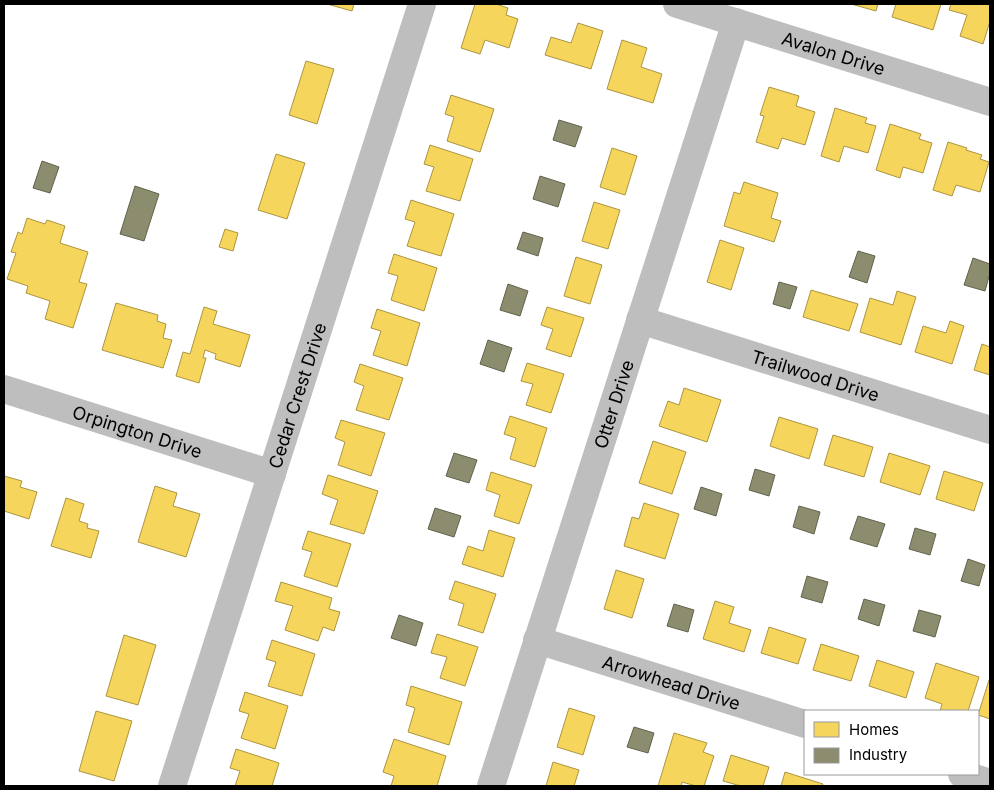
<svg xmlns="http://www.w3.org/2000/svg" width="994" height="790" font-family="Inter,sans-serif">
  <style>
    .homes { fill: #f6d55c; stroke: #ac9540 }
    .industry { fill: #8c8c6e; stroke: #62624d }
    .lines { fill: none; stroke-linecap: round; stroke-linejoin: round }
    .minor { stroke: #bebebe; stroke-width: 28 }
    .labels { text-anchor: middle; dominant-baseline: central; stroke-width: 5; stroke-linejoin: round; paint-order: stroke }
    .street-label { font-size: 18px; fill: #000; stroke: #fff }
  </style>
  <rect width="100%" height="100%" fill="#fff"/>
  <path class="homes" d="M327,4H354L352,11Z
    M475,4H496L508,8L506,15L518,19L509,48L485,40L480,54L461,48Z
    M851,4H878L876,11Z
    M896,4H941L933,30L892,17Z
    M951,4H990V21L983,44L960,36L967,15L949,10Z
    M578,23L603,31L591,69L545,55L551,37L571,43Z
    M622,40L647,48L641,67L662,74L653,103L607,89Z
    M306,61L334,69L317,124L289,115Z
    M769,87L799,96L796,106L815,112L805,145L782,138L778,149L756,142L764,116L760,115Z
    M451,95L494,109L480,152L447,141L454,117L445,114Z
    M835,108L867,118L865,123L876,126L868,153L844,146L839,162L821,156Z
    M890,124L921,134L919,139L932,143L923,173L903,167L900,178L876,170Z
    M948,142L967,148L966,150L982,155L980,159L989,162L980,192L956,185L952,196L933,190Z
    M430,145L473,159L460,201L426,191L434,167L424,164Z
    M612,148L637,156L625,195L600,187Z
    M276,154L305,163L287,219L258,210Z
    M744,182L778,193L771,218L781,221L774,242L724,226L734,192L740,194Z
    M411,200L454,214L441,256L407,246L415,222L405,219Z
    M594,202L620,210L608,249L582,241Z
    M27,218L45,224L47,220L65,226L60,243L88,252L79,282L87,284L73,328L45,319L50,301L26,293L28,286L7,279L16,253L11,252L18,232L22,234Z
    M225,229L238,233L233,251L219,247Z
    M720,240L744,248L731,290L707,282Z
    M394,254L437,268L424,311L391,300L398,276L388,273Z
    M576,257L602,265L590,304L564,296Z
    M811,290L858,304L849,331L803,317Z
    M897,291L916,297L901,345L860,332L870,298L893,305Z
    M116,303L158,315L157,321L166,324L163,338L172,340L163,368L102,350Z
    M204,307L217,311L213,324L250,335L240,367L215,359L216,354L205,350L203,358H206L199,383L176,376L183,352L190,354Z
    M547,307L584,318L571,357L546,349L553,329L541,325Z
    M377,309L420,323L407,366L373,355L381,331L371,328Z
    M950,321L964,326L952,364L915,352L923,326L946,333Z
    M982,344L990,347V375L974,370Z
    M527,363L564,374L551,413L526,405L533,384L521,381Z
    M360,364L403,378L389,420L356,410L364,386L354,382Z
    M684,388L721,400L707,442L659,426L668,401L679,405Z
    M510,416L547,428L535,467L510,459L516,438L504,434Z
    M779,417L818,429L809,459L770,446Z
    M341,420L385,433L371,476L338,465L345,442L335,438Z
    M833,435L873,447L864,477L824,465Z
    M653,441L686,452L672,494L639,483Z
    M889,453L930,466L920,495L880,482Z
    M944,471L983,483L974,511L936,499Z
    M491,472L532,485L519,524L494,516L500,495L486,490Z
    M328,475L378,491L364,534L330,524L338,500L322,494Z
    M4,476L22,481L20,487L37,492L29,519L4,511Z
    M155,486L177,493L173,506L200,514L186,557L138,542Z
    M66,498L84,504L79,521L88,524L87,528L99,531L91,558L51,546Z
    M644,503L679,514L665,559L624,546L632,517L639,519Z
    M489,530L515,538L503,577L462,564L468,546L483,551Z
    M308,531L351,544L337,587L304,576L312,552L302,549Z
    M616,570L644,579L632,618L604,609Z
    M455,581L496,594L483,633L458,625L464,604L449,599Z
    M281,582L332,598L329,609L340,612L334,631L323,627L318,641L285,630L293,606L275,601Z
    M715,601L734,607L729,623L751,630L744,652L703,639Z
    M769,627L806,639L798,664L761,653Z
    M437,634L478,647L465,686L440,678L447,657L431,653Z
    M124,635L156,645L138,705L106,696Z
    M272,640L315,654L302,696L268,686L276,662L266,659Z
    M821,644L859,656L851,681L813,670Z
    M877,660L914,672L906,698L869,686Z
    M936,663L979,677L968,711H940L942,704L925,698Z
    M989,680H990V719L978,715Z
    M411,686L462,702L449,745L408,732L415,708L406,705Z
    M245,692L288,706L275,749L241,738L249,714L239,711Z
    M569,708L595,716L583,755L557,747Z
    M96,711L132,721L114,781L79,771Z
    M674,733L707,743L703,752L714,756L704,786H696L682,782L681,786H658Z
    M394,739L446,756L437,786H391L394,776L383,772Z
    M236,749L279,763L272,786H235L240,771L230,768Z
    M731,755L769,767L763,786H741L723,781Z
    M553,762L579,770L574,786H546Z
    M785,772L823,784L822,786H781Z"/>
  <path class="industry" d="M559,120L582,127L575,147L553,140Z
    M42,161L59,167L50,193L33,188Z
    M540,176L565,184L558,207L533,199Z
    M135,186L159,194L144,241L120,234Z
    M523,232L543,238L538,256L517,249Z
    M858,251L875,256L867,283L849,277Z
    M973,258L990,264V273L985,291L964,285Z
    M779,282L797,287L790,309L773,304Z
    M508,284L528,291L520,316L500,310Z
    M488,340L512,348L504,372L480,364Z
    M454,453L477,460L469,483L446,476Z
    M755,469L775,475L769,496L749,490Z
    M701,487L722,494L716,516L694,509Z
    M799,506L820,512L814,534L793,527Z
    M435,508L461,516L454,537L428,529Z
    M858,516L885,524L877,547L850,539Z
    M915,528L936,534L930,555L909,549Z
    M968,559L985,565L979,586L961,581Z
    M807,576L828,582L822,603L801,597Z
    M864,599L885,605L879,626L858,619Z
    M674,604L694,610L688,632L667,626Z
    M919,610L941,616L935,637L913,631Z
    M399,615L423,623L416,646L391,638Z
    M634,727L654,733L648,753L627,747Z"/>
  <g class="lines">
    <g class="minor">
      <path id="s1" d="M677,4L990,102"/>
      <path id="s2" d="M640,320L990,430"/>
      <path id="s3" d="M4,389L272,474"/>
      <path id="s4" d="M537,640L805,724"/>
      <path d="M962,774L990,783"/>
      <path id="s5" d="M172,786L422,4"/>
      <path id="s6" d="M491,786L736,22"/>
    </g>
  </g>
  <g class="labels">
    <g class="street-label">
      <text stroke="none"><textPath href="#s1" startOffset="164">Avalon Drive</textPath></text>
      <text stroke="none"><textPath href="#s2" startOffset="184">Trailwood Drive</textPath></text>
      <text stroke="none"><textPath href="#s5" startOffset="410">Cedar Crest Drive</textPath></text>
      <text stroke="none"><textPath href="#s6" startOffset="401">Otter Drive</textPath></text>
      <text stroke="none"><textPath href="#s3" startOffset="140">Orpington Drive</textPath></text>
      <text stroke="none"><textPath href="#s4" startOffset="141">Arrowhead Drive</textPath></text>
    </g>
  </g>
  <rect width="994" height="790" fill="none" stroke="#000000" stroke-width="10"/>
  <rect x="804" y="710" width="175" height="65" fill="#ffffff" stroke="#999999"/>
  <rect x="814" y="722" width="25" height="15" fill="#f6d55c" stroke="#999999"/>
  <text x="849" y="735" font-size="15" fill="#000000">Homes</text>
  <rect x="814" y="748" width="25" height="15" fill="#8c8c6e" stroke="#999999"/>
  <text x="849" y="760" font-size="15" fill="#000000">Industry</text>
</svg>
